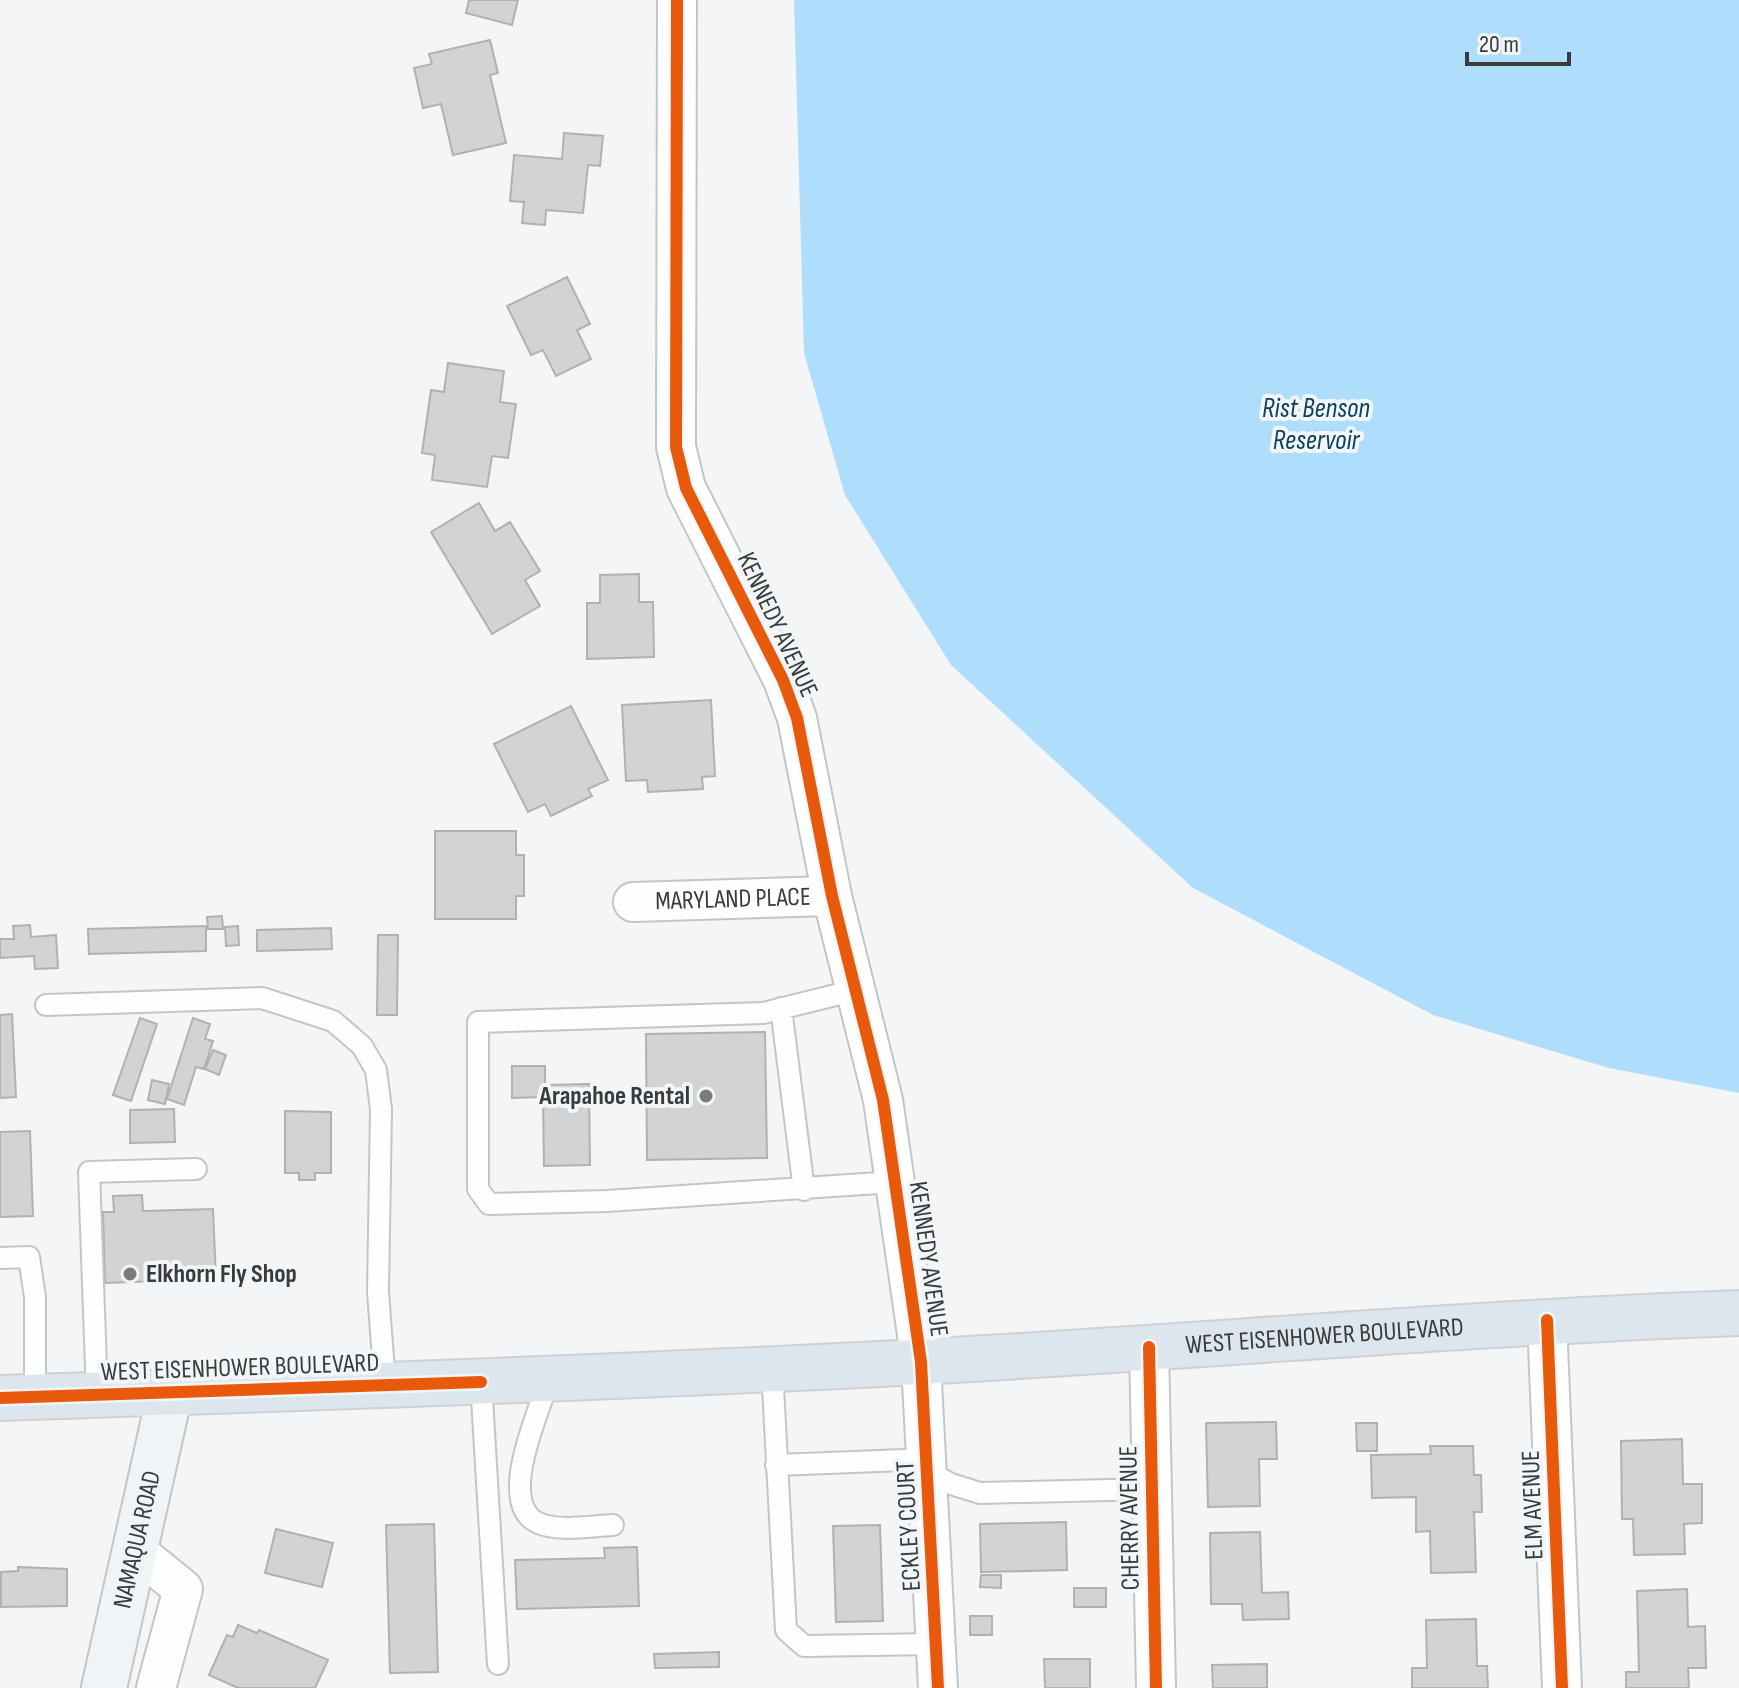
<svg xmlns="http://www.w3.org/2000/svg" width="1739" height="1688" font-family="'Sofia Sans Condensed',sans-serif">
  <style>
    .water { fill: #afdefd }
    .building { fill: #d2d3d5; stroke: #afb1b2; stroke-width: 2 }
    .lines { fill: none; stroke-linecap: round; stroke-linejoin: round }
    .service-casing { stroke: #c3c5c6; stroke-width: 24 }
    .minor-casing { stroke: #c3c5c6; stroke-width: 42 }
    .secondary-casing { stroke: #c3c5c6; stroke-width: 48 }
    .trunk-casing { stroke: #d0d0d1; stroke-width: 48 }
    .service { stroke: #fdfefe; stroke-width: 20 }
    .minor { stroke: #fdfefe; stroke-width: 38 }
    .secondary { stroke: #f0f4f7; stroke-width: 44 }
    .trunk { stroke: #dce6ec; stroke-width: 44 }
    .cycleway-casing { stroke: #f2f6f8; stroke-width: 17 }
    .cycleway { stroke: #e8590c; stroke-width: 12 }
    .poi-dot { fill: #7a7b7d; stroke: #f2f6f8; stroke-width: 3 }
    .labels { text-anchor: middle; dominant-baseline: central; stroke-width: 8; stroke-linejoin: round; paint-order: stroke }
    .street-label { font-size: 26px; fill: #393a3b; stroke: #f2f6f8 }
    .poi-label { font-size: 26px; font-weight: bold; fill: #393a3b; stroke: #f2f6f8; text-anchor: end }
    .water-label { font-size: 28px; font-style: italic; fill: #0b415d; stroke: #f2f6f8 }
  </style>
  <rect width="100%" height="100%" fill="#f3f5f7"/>
  <path class="water" d="M794,0H1739V1093L1609,1068L1433,1015L1193,888L951,665L845,495L804,353Z"/>
  <path class="building" d="M469,0H518L512,25L466,13Z
    M490,40L498,73L490,75L506,143L453,155L441,104L423,108L414,68L432,64L429,54Z
    M564,133L603,136L600,166L588,165L583,213L546,210L545,225L522,223L524,202L510,201L514,155L562,159Z
    M567,277L590,324L577,330L591,359L556,376L543,350L531,355L507,306Z
    M448,363L504,371L500,402L516,404L508,458L492,456L487,487L432,480L435,455L422,453L431,390L444,392Z
    M479,503L495,531L510,522L540,571L525,580L540,606L492,634L431,532Z
    M639,574V602H653L654,657L587,659V603H600V575Z
    M711,700L715,776L702,777L703,789L648,792L647,780L626,781L622,705Z
    M571,706L608,780L588,789L592,796L551,816L545,804L528,812L494,744Z
    M435,831H516V855H524V896H516V919H435Z
    M222,916L223,929H208L207,917Z
    M30,925L31,937L56,935L58,968L35,969L34,956L0,958V939H14L13,926Z
    M206,926V951L89,954L88,929Z
    M238,926L239,945L226,946L225,927Z
    M331,928L332,949L257,951V930Z
    M378,935H398L397,1015H377Z
    M12,1014L16,1097L0,1098V1015Z
    M140,1018L157,1024L131,1101L113,1095Z
    M193,1018L210,1024L205,1039L213,1041L204,1069L196,1067L184,1105L167,1099Z
    M765,1032L767,1158L647,1160L646,1034Z
    M213,1050L226,1055L219,1075L205,1069Z
    M512,1066H545V1085L589,1084L590,1165L544,1166L543,1097L512,1098Z
    M152,1080L169,1084L165,1104L148,1100Z
    M174,1109L175,1142L130,1143V1110Z
    M285,1111L331,1112V1173H315V1180H299V1173H285Z
    M30,1131L33,1216L0,1217V1132Z
    M142,1195L143,1211L213,1209L216,1279L105,1283L103,1212H114L113,1196Z
    M1276,1422L1277,1459H1259L1260,1506L1208,1507L1206,1423Z
    M1356,1423H1377V1451H1357Z
    M1682,1439L1683,1484H1702V1523L1684,1524L1685,1554L1634,1555L1633,1519H1622L1621,1441Z
    M1430,1446H1473L1474,1475H1481L1482,1512H1474L1476,1572L1431,1573L1430,1531L1416,1532V1497L1372,1498L1371,1455L1431,1454Z
    M1066,1522L1067,1570L981,1572L980,1524Z
    M434,1524L438,1672L390,1673L386,1525Z
    M880,1525L883,1621L836,1622L833,1526Z
    M276,1529L333,1543L322,1587L265,1573Z
    M1260,1532L1262,1593L1288,1592L1289,1619L1243,1620L1242,1604H1211L1210,1533Z
    M637,1547L639,1606L517,1609L515,1560L605,1558L604,1548Z
    M18,1567L67,1569V1606L1,1607V1572L18,1571Z
    M981,1575H1001V1588L980,1587Z
    M1074,1588H1106V1607H1074Z
    M1687,1589L1688,1627L1705,1626L1706,1668H1688L1689,1688H1626V1672H1639L1637,1591Z
    M970,1616H992V1635H970Z
    M1476,1619L1477,1666H1487L1488,1688H1412V1668H1427L1426,1620Z
    M238,1625L257,1633L259,1630L328,1660L315,1688H238L209,1675L227,1635L233,1637Z
    M719,1652V1667L655,1668L654,1654Z
    M1044,1659H1090V1688H1045Z
    M1267,1664V1688H1213L1212,1665Z"/>
  <g class="lines">
    <g class="service-casing">
      <path id="service" d="M856,990L763,1013L478,1022V1189L489,1204L607,1201L894,1182
        M46,1005L262,998L333,1021L362,1046L376,1070L381,1109L378,1292L385,1385
        M781,1008L804,1190
        M0,1258L29,1257L35,1297V1397
        M772,1368L786,1630L804,1646L937,1644
        M549,1379C539,1412 496,1503 538,1523C560,1532 590,1526 613,1525
        M481,1382L498,1664
        M97,1395L89,1172L196,1169
        M776,1465L904,1460L951,1484L980,1493L1152,1489"/>
    </g>
    <g class="minor-casing">
      <g id="minor">
        <path d="M677,0L676,447L686,488L783,680L797,718L832,896L883,1100L921,1362L938,1688"/>
        <path id="s1" d="M633,902L832,896"/>
        <path d="M1547,1320L1562,1688"/>
        <path d="M1149,1347L1156,1688"/>
        <path d="M135,1550L183,1589L156,1688"/>
      </g>
    </g>
    <g class="secondary-casing">
      <g id="secondary">
        <path id="s2" d="M104,1688L170,1393"/>
      </g>
    </g>
    <g class="trunk-casing">
      <g id="trunk">
        <path id="s3" d="M0,1398C306,1388 612,1378 918,1362C1192,1347 1465,1323 1739,1313"/>
      </g>
    </g>
    <use href="#service" class="service"/>
    <use href="#minor" class="minor"/>
    <use href="#secondary" class="secondary"/>
    <use href="#trunk" class="trunk"/>
    <g class="cycleway-casing">
      <path id="cycleway" d="M677,0L676,447L686,488L783,680L797,718L832,896L883,1100L921,1362L938,1688
        M1547,1320L1562,1688
        M1149,1347L1156,1688
        M0,1398L481,1382"/>
    </g>
    <use href="#cycleway" class="cycleway"/>
  </g>
  <g class="poi-dot">
    <circle cx="706" cy="1096" r="8"/>
    <circle cx="130" cy="1274" r="8"/>
  </g>
  <g class="labels">
    <g class="street-label">
      <text transform="translate(777 625) rotate(65)">KENNEDY AVENUE</text>
      <text stroke="none"><textPath href="#s1" startOffset="100">MARYLAND PLACE</textPath></text>
      <text transform="translate(928 1259) rotate(82)">KENNEDY AVENUE</text>
      <text stroke="none"><textPath href="#s3" startOffset="1326">WEST EISENHOWER BOULEVARD</textPath></text>
      <text transform="translate(240 1368) rotate(-2)">WEST EISENHOWER BOULEVARD</text>
      <text transform="translate(1533 1505) rotate(-92)">ELM AVENUE</text>
      <text transform="translate(1130 1518) rotate(-91)">CHERRY AVENUE</text>
      <text transform="translate(909 1526) rotate(-93)">ECKLEY COURT</text>
      <text stroke="none"><textPath href="#s2" startOffset="152">NAMAQUA ROAD</textPath></text>
    </g>
    <g class="poi-label">
      <text x="690" y="1096">Arapahoe Rental</text>
      <text x="146" y="1274" text-anchor="start">Elkhorn Fly Shop</text>
    </g>
    <g class="water-label">
      <text x="1316" y="408">Rist Benson<tspan x="1316" dy="32">Reservoir</tspan></text>
    </g>
  </g>
  <path d="M1467 52v12h102v-12" fill="none" stroke="#393a3b" stroke-width="4"/>
  <text x="1479" y="52" font-size="24" fill="#393a3b" stroke="#f2f6f8" stroke-width="6" paint-order="stroke">20 m</text>
</svg>
